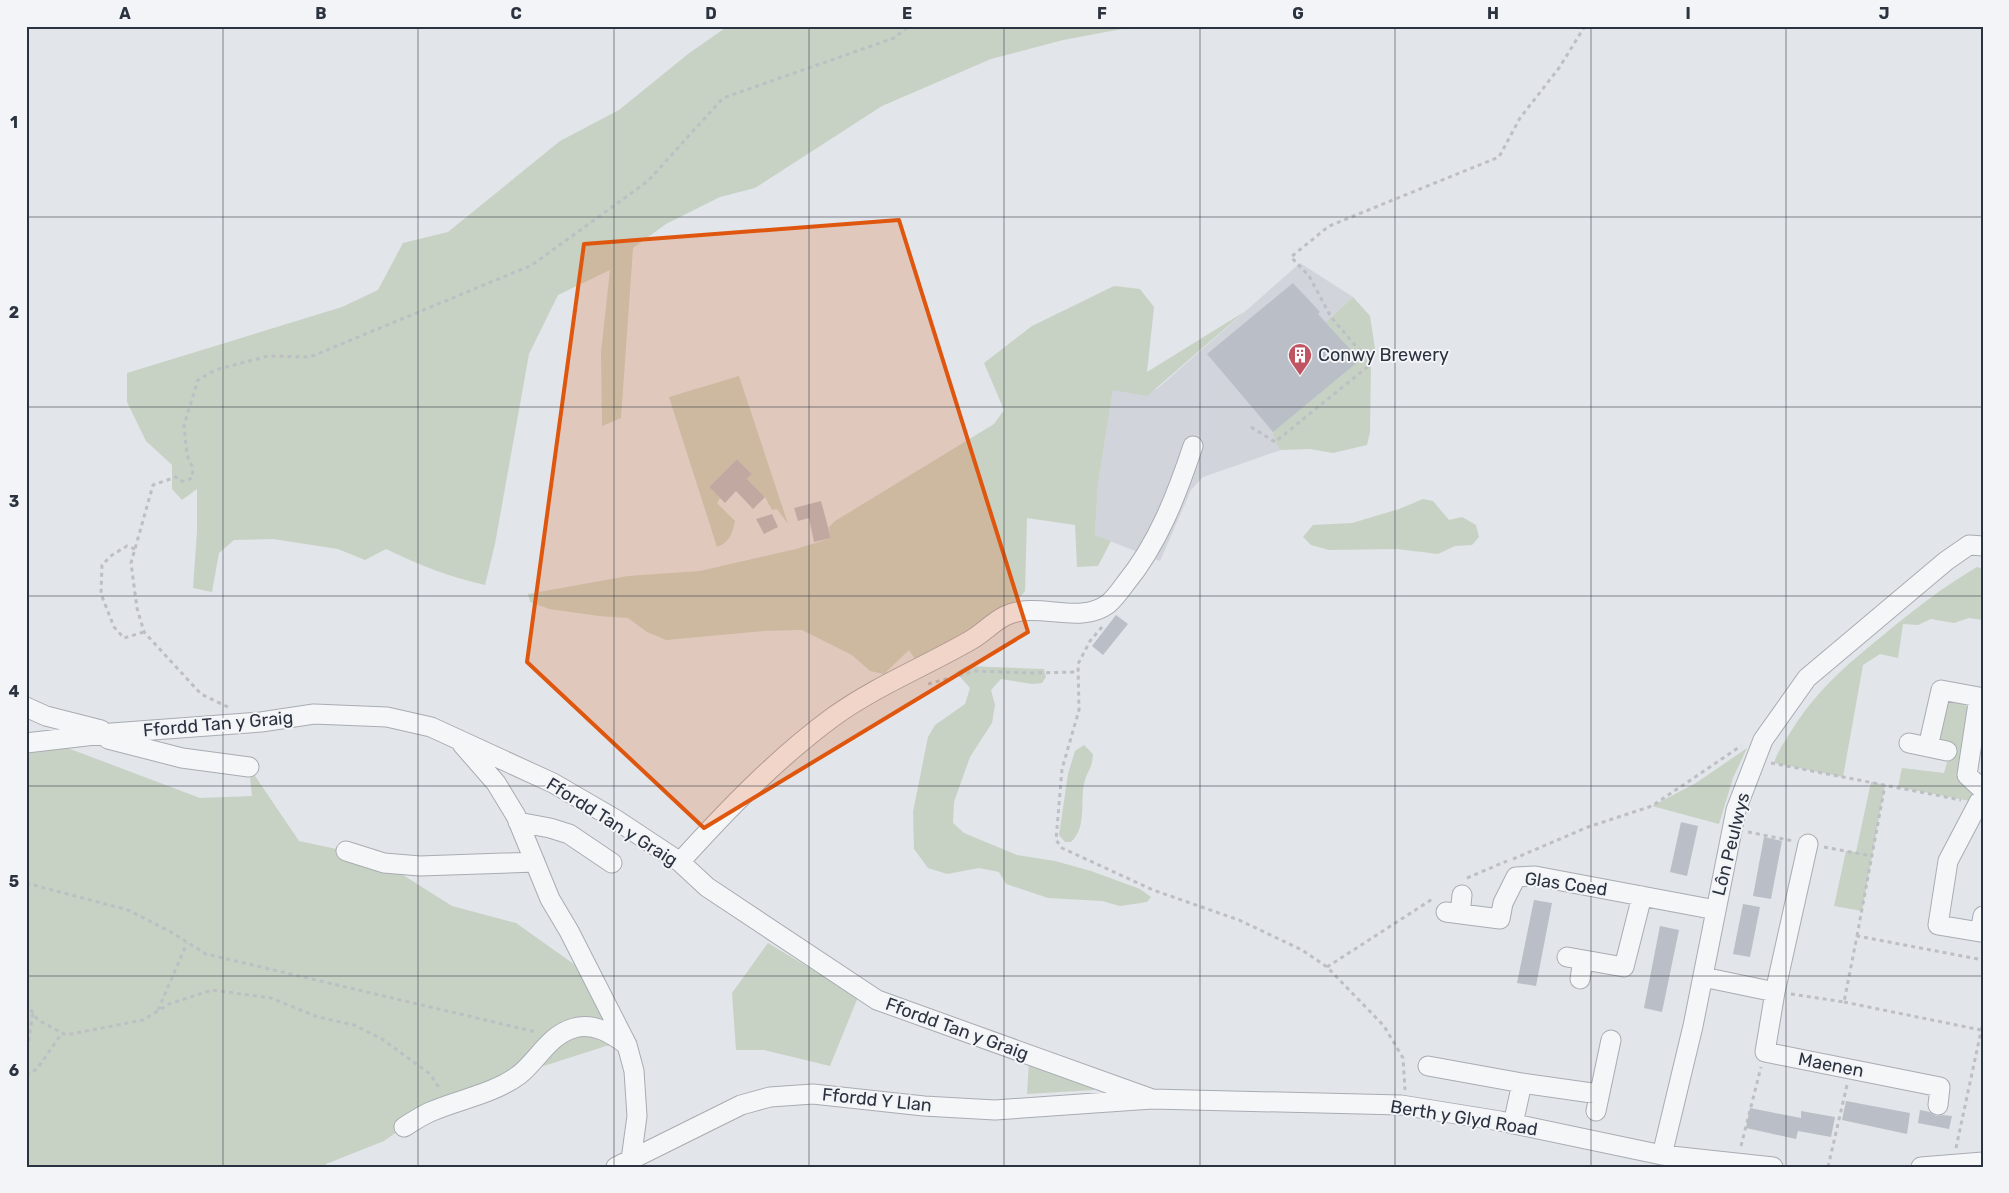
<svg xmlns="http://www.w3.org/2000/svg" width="2009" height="1193" font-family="Rubik,sans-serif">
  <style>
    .built { fill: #d1d4db }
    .green { fill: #c7d2c4 }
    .building { fill: #babec6 }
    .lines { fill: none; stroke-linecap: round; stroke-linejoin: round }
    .minor-casing { stroke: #a8acb3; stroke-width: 21 }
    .path { stroke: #bdbfc4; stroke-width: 3; stroke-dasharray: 4 4; stroke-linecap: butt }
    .minor { stroke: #f5f6f8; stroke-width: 19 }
    .marked { fill: #df570f; fill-opacity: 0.2; stroke: #df570f; stroke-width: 4; stroke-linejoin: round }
    .grid { fill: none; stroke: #2c3340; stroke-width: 1; stroke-opacity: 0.55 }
    .labels { text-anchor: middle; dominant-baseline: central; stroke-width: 4; stroke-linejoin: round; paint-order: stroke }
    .poi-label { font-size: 18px; fill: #2c3340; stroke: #f2f4f7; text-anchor: start }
    .street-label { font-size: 18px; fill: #2c3340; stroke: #f2f4f7 }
    .neatline { fill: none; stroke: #2c3340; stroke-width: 2 }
    .grid-label { font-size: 16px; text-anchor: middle; font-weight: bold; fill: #2c3340 }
  </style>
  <rect width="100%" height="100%" fill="#e2e5e9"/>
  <path class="built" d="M1300,263L1353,297L1331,317L1371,364L1276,442L1281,450L1203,477L1191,490L1160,561L1095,535L1098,484L1113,390L1157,389Z"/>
  <path class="green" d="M728,26H1138L1063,40L991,59L882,106L755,188L720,197L666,224L633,248L621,418L602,426L601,352L610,270L558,295L529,354L495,544L485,585C449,577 419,565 386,549L365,560L338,549L273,539L234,540L219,553L212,592L193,588L197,532V489L182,500L172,489V465L146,441L127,402V373L342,307L378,290L403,243L448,232L560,141L619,110L688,54Z
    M1114,286L1140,289L1154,307L1147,372L1244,312L1147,396L1113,390L1098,484L1095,535L1111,541L1098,566L1077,567L1075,525L1027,518L1025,591L1004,616L920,667L909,650L884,674L870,671L852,655L802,630L764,631L666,640L647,632L628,618L599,616L549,609L530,602L528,594L628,576L700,571L796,549L831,538L829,527L835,521L994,424L1004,410L984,363L1032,326Z
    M1353,297L1370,316L1376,355L1371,364L1370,432L1367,445L1333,453L1310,449L1281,450L1275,442L1273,432L1359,360L1326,322Z
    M739,376L788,524L777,509L772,510L765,497L747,479L752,474L737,459L709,487L720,498L717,503L735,521C732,534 730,542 717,547L669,397Z
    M1423,499L1433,501L1449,520L1462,517L1476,525L1479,537L1472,545L1455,546L1438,554L1397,549L1329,550L1311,545L1303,537L1313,525L1352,523L1399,509Z
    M1977,567L1983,569V620L1969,618L1954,623L1931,619L1918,625L1903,624L1898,658L1880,654L1863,665L1843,777L1774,763C1777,752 1784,743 1790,733C1816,691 1844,667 1881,637C1912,611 1943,587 1977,567Z
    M967,666L1044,669L1046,677L1042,683L1032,684L1001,679L991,690L995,705L992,723L970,757L954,802L953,823L964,833L1017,855L1055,861L1091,871L1140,889L1151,897L1147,902L1120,906L1102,901L1048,898L1006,884L999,872L979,868L947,874L928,868L914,849L913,812L928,737L935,725L965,704L970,688L956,672Z
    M1950,702L1960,703L1968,707L1971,717L1966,785L1975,796V802L1898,787L1902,768L1944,773L1952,745L1941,740C1937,728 1940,712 1950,702Z
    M49,741L200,798L252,796L249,767L299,841L346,851L384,863L452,906L516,923L592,977L627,1045L606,1046L519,1074L404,1127L384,1141L326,1164L327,1167H26V743Z
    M1084,745L1093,754C1092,769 1089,768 1085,780C1079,800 1088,826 1071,842H1065L1059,835L1068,774L1075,751Z
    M1747,748L1733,778L1719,824L1652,806L1696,783Z
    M1871,782L1885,785L1862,911L1834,906L1846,851L1856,852Z
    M768,943L858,997L830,1066L764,1050H736L732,993Z
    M1029,1061L1094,1085V1090L1027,1094Z"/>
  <path class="building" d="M1293,283L1320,312L1318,314L1360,360L1273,432L1207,354Z
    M737,459L752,474L747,479L765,497L753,509L736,491L725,503L709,487Z
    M821,501L831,538L814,542L809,518L798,521L794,508Z
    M772,514L778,527L764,534L756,519Z
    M1116,615L1128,624L1103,655L1092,646Z
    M1681,822L1698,826L1687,876L1670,872Z
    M1764,837L1782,841L1771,899L1753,896Z
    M1534,900L1552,903L1536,986L1517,983Z
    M1743,904L1760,907L1750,957L1733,954Z
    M1660,926L1679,930L1662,1012L1644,1008Z
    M1846,1101L1910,1113L1907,1134L1842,1120Z
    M1750,1108L1801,1118V1111L1835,1117L1831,1137L1798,1131L1796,1139L1746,1128Z
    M1920,1110L1930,1112L1936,1116L1943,1115L1952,1116L1949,1129L1918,1123Z"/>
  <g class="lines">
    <g class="minor-casing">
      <path id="minor" d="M26,707L46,716L101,730
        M108,739L182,758L249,767
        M26,743L112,733L261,722L314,714L387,717L431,727L553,783L615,819L680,862L707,887L877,1000L1152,1099
        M1909,743L1947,751
        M462,744L496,783L516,816L550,899L569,931L627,1045L634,1071L637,1116L631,1160
        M1928,747L1941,690L1979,697L1967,775L1983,790
        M1983,798L1979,802L1948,861L1938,925L1980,932L1983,916
        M518,822L550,828L569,834L612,863
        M1808,844L1775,992L1765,1052L1940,1087L1938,1105
        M346,851L384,863L420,866L535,862
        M680,862C727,810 776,759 833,717C876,686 926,666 971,640C983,633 993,622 1005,616C1037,600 1078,626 1108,604C1115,598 1120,591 1125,584C1158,544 1177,494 1193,446
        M1446,912L1500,919L1503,903L1516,877L1535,876L1716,910
        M1460,914L1462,895
        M1567,957L1624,967L1642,896
        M1703,977L1775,992
        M1580,979L1583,960
        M1428,1066L1522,1083L1599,1094
        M1596,1111L1611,1040
        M1513,1124L1522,1083
        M404,1127C412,1122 421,1116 430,1112C460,1099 493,1094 519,1075C538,1060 549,1035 574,1028C594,1022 612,1034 627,1045
        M1662,1155L1693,1026L1736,810L1763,740L1807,678L1946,561L1969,545L1983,546
        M616,1167L741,1105L770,1097L813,1094L924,1106L995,1110L1152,1099L1401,1105L1500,1121L1662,1155L1773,1167
        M1921,1167L1983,1162"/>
    </g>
    <path class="path" d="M1251,427L1275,442L1371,364L1331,317L1309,276L1291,257L1329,226L1499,157L1520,118L1559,68L1585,26
      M135,549L127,546L112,555L102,565L101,594L114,627L124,638L144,632
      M1102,627L1090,641L1078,664L1079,710L1062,769L1056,840L1062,848L1153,890L1239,920L1302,950L1327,967L1384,1026L1403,1058L1405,1090
      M928,684L975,671L1030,673L1078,672
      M228,707L201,694L144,632L137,608L131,563L153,485L176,477L180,481H186L192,478L193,468L187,455L184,425L198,380L215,370L268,356L310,357L532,265L648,181L723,98L894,38L909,26
      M1771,763L1961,800
      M26,777H27
      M1748,832L1793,841
      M1824,847L1872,856
      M1513,859L1588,827L1652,806L1741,746
      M1467,878L1507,861
      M26,883L128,910L171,932L206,954L536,1032
      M1857,936L1885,785
      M1327,967L1434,898
      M1791,994L1844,1002L1857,936L1983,960
      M1844,1002L1981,1030
      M26,1003L38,1020L66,1035L143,1020L169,1004L212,990L271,998L318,1017L354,1025L382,1039L430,1074L440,1089
      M158,1010L187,943
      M26,1057L33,1013
      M26,1075L37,1069L62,1033
      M1741,1146L1761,1067
      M1956,1148L1983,1022
      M1828,1167L1847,1085"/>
    <use href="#minor" class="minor"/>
  </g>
  <path class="marked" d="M899,220L1028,632L704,828L527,662L584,244Z"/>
  <path class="grid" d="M223,26V1167M418,26V1167M614,26V1167M809,26V1167M1004,26V1167M1200,26V1167M1395,26V1167M1591,26V1167M1786,26V1167M26,217H1983M26,407H1983M26,596H1983M26,786H1983M26,976H1983"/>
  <defs>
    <g id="building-pin" transform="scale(1.25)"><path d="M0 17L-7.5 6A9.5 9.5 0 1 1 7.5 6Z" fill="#c15462" stroke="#f2f4f7"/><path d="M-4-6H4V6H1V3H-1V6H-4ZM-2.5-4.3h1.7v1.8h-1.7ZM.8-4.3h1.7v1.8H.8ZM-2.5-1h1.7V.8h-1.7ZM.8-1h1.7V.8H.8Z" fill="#fff"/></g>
  </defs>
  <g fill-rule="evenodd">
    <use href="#building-pin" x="1300" y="355"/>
  </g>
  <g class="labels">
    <g class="poi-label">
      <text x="1318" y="355">Conwy Brewery</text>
    </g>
    <g class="street-label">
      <text transform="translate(218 724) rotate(-5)">Ffordd Tan y Graig</text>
      <text transform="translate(612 822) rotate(32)">Ffordd Tan y Graig</text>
      <text transform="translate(1731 844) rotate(-76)">Lôn Peulwys</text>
      <text transform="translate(1566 884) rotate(8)">Glas Coed</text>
      <text transform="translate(957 1029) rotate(20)">Ffordd Tan y Graig</text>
      <text transform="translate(1831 1065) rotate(11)">Maenen</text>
      <text transform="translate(877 1100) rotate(6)">Ffordd Y Llan</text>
      <text transform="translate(1464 1118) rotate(9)">Berth y Glyd Road</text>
    </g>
  </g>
  <rect width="2009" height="1193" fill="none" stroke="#f2f4f7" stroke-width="55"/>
  <rect x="28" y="28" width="1954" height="1138" class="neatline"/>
  <g class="grid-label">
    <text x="125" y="19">A</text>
    <text x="321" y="19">B</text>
    <text x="516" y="19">C</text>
    <text x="711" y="19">D</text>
    <text x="907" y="19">E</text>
    <text x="1102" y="19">F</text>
    <text x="1298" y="19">G</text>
    <text x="1493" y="19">H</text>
    <text x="1688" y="19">I</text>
    <text x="1884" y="19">J</text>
    <text x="14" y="128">1</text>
    <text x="14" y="318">2</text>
    <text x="14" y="507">3</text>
    <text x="14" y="697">4</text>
    <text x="14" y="887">5</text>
    <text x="14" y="1076">6</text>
  </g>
</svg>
